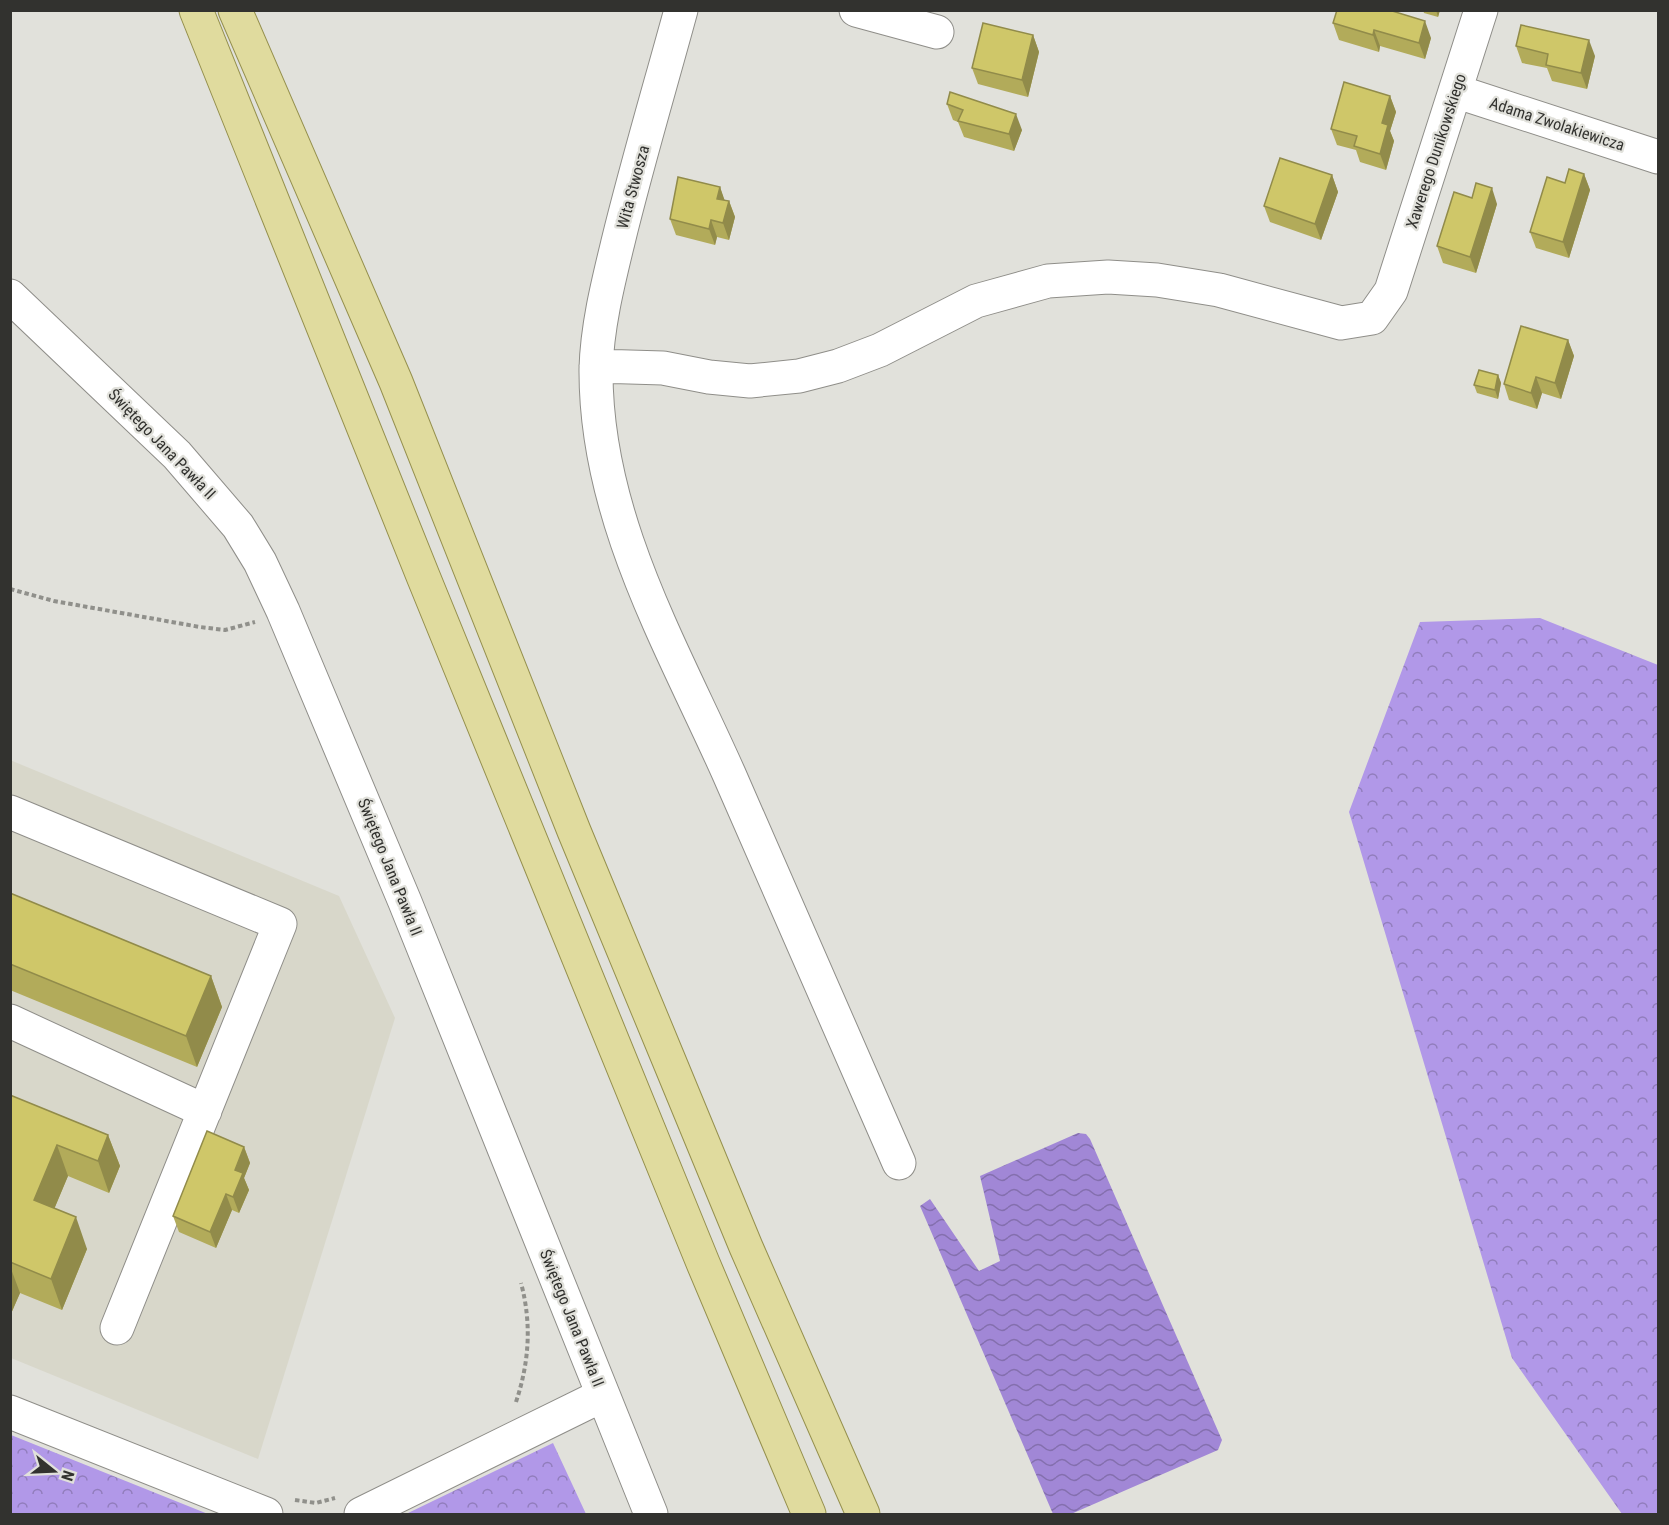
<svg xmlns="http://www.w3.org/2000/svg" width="1669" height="1525" font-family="'Roboto Condensed',sans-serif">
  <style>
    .built { fill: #d8d7ca }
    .forest { fill: url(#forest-crowns) }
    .water { fill: url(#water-waves) }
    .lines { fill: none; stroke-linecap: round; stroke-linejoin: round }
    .minor-casing { stroke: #8f8e89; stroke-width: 35 }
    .major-casing { stroke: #95904e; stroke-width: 35 }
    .path { stroke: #90908b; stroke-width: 4; stroke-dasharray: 4.5 3; stroke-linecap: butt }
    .minor { stroke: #fff; stroke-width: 33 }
    .major { stroke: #e0db9e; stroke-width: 33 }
    .wall { fill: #b2ab5a }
    .shaded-wall { fill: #918b4a }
    .building { fill: #cfc769; stroke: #918b4a; stroke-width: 1.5 }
    .labels { text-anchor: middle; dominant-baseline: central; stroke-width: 4.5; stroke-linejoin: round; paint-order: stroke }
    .street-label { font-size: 16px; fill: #32322f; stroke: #e1e1db }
  </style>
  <defs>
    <pattern id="forest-crowns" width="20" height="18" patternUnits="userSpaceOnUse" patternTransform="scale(1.5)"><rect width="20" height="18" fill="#b198e8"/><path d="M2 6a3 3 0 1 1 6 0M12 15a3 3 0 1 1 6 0" fill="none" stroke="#917dbc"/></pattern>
    <pattern id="water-waves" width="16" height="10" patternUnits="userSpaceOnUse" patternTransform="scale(1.5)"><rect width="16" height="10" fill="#a187d6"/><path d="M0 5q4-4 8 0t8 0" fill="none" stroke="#846fae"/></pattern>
  </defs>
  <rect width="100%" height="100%" fill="#e1e1db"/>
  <path class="built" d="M10,760L339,896L395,1018L258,1459L11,1358Z"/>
  <path class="forest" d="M1540,618L1658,665V1514H1622L1512,1358L1349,812L1420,622Z
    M10,1435H11L208,1514H11Z
    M553,1443L586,1514H406Z"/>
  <path class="water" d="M1078,1133L1086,1134L1090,1139L1222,1440L1218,1450L1071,1514H1053L920,1206L930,1199L979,1271L1000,1261L980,1176Z"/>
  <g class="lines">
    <g class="minor-casing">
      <path id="minor" d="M681,10C660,87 637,164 618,242C608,283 597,327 596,369C595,516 671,644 729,774C786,904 842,1034 899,1163
        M856,10L937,32
        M1455,91L1658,157
        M10,296L177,455L238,526L260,562L283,611L405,902L651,1514
        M596,366L663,368L709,377L750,381L799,376L838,366L880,350L976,301L1048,281L1108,277L1157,280L1219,290L1341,323L1372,318L1391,291L1481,10
        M10,812L280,924L117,1328
        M10,1021L205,1111
        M10,1412L266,1514
        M361,1514L603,1395"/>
    </g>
    <g class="major-casing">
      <path id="major" d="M196,10L423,576L703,1263L809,1514
        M235,10L396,382L574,831L668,1058L746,1247L863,1514"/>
    </g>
    <path class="path" d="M10,589L54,601L200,627L225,630L255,622
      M516,1402C529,1363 532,1324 521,1283
      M295,1500L316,1503L335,1498"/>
    <use href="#minor" class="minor"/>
    <use href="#major" class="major"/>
  </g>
  <path class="wall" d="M1423,10H1440L1438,17L1424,13Z
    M1333,23L1431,38L1425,59L1380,46L1379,52L1339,40Z
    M1033,35L1039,52L1028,97L978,84L972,68Z
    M1516,46L1595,56L1587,89L1552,81L1547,68L1522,63Z
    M1390,96L1396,112L1390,131L1394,141L1386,170L1360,162L1356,150L1337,145L1331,129Z
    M947,104L1022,130L1014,151L964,137L958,122L953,120Z
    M1584,174L1590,190L1569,258L1536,248L1530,232L1565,183Z
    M1332,175L1338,192L1321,240L1270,222L1264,206Z
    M720,187L724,200L729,201L735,217L729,240L717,237L715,245L676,235L670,219Z
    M1472,198L1497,204L1476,273L1443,263L1437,246Z
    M1568,340L1574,356L1561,399L1542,393L1537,409L1509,400L1504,384Z
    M1498,375L1501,383L1498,399L1477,393L1474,385Z
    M10,893L211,976L222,1007L197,1067L10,990Z
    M10,1095L108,1135L120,1166L109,1193L68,1176L54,1209L87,1249L62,1310L20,1293L10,1316Z
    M244,1147L250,1163L244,1178L249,1190L239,1213L232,1210L216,1248L179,1232L173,1216Z"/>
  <path class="shaded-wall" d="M1436,10H1440L1438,17Z
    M1425,21L1431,38L1425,59L1419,43Z
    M1374,30L1380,46L1379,52L1373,35Z
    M1033,35L1039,52L1028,97L1022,80Z
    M1589,40L1595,56L1587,89L1581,73Z
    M1390,96L1396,112L1390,131L1394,141L1386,170L1380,154L1382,123Z
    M1016,114L1022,130L1014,151L1009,134Z
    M1584,174L1590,190L1569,258L1563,242Z
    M1332,175L1338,192L1321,240L1315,224Z
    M720,187L726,204L717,199Z
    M1492,188L1497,204L1476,273L1470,257Z
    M729,201L735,217L729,240L723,223Z
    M711,220L717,237L715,245L709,229Z
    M1568,340L1574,356L1561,399L1555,383Z
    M1498,375L1501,383L1498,399L1495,390Z
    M1536,377L1542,393L1537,409L1531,393Z
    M211,976L222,1007L197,1067L186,1036Z
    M108,1135L120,1166L109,1193L98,1161Z
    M57,1145L68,1176L45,1231L34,1200Z
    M244,1147L250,1163L244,1178L249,1190L239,1213L233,1197L235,1170Z
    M226,1194L232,1210L216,1248L210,1232Z
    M76,1217L87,1249L62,1310L51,1279Z
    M10,1266L20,1293L10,1316Z"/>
  <path class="building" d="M1337,10H1389L1425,21L1419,43L1374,30L1373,35L1333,23Z
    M983,23L1033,35L1022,80L972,68Z
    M1521,25L1589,40L1581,73L1546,65L1548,54L1516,46Z
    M1344,82L1390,96L1382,123L1388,125L1380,154L1354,146L1357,136L1331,129Z
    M950,92L1016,114L1009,134L958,121L963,110L947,104Z
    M1280,158L1332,175L1315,224L1264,206Z
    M1569,169L1584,174L1563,242L1530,232L1547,177L1565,183Z
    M678,177L720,187L717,199L729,201L723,223L711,220L709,229L670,219Z
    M1476,183L1492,188L1470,257L1437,246L1454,192L1472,198Z
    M1521,326L1568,340L1555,383L1536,377L1531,393L1504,384Z
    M1479,370L1498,375L1495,390L1474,385Z
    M10,893L211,976L186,1036L10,964Z
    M10,1095L108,1135L98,1161L57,1145L34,1200L76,1217L51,1279L10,1262Z
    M207,1131L244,1147L235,1170L243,1173L233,1197L226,1194L210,1232L173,1216Z"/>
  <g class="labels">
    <g class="street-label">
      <text transform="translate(1557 124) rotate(18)">Adama Zwolakiewicza</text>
      <text transform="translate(1436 151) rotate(-72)">Xawerego Dunikowskiego</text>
      <text transform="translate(633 187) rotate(-75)">Wita Stwosza</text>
      <text transform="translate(162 444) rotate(46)">Świętego Jana Pawła II</text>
      <text transform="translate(390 867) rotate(68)">Świętego Jana Pawła II</text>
      <text transform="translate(572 1318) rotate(68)">Świętego Jana Pawła II</text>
    </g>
  </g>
  <rect width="1669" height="1525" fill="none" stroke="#32322f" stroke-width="24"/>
  <g transform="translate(54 1471) rotate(108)" stroke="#e1e1db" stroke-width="4.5" paint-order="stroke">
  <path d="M0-4.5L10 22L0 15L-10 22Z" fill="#32322f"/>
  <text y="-9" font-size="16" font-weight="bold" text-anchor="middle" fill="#32322f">N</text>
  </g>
</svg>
